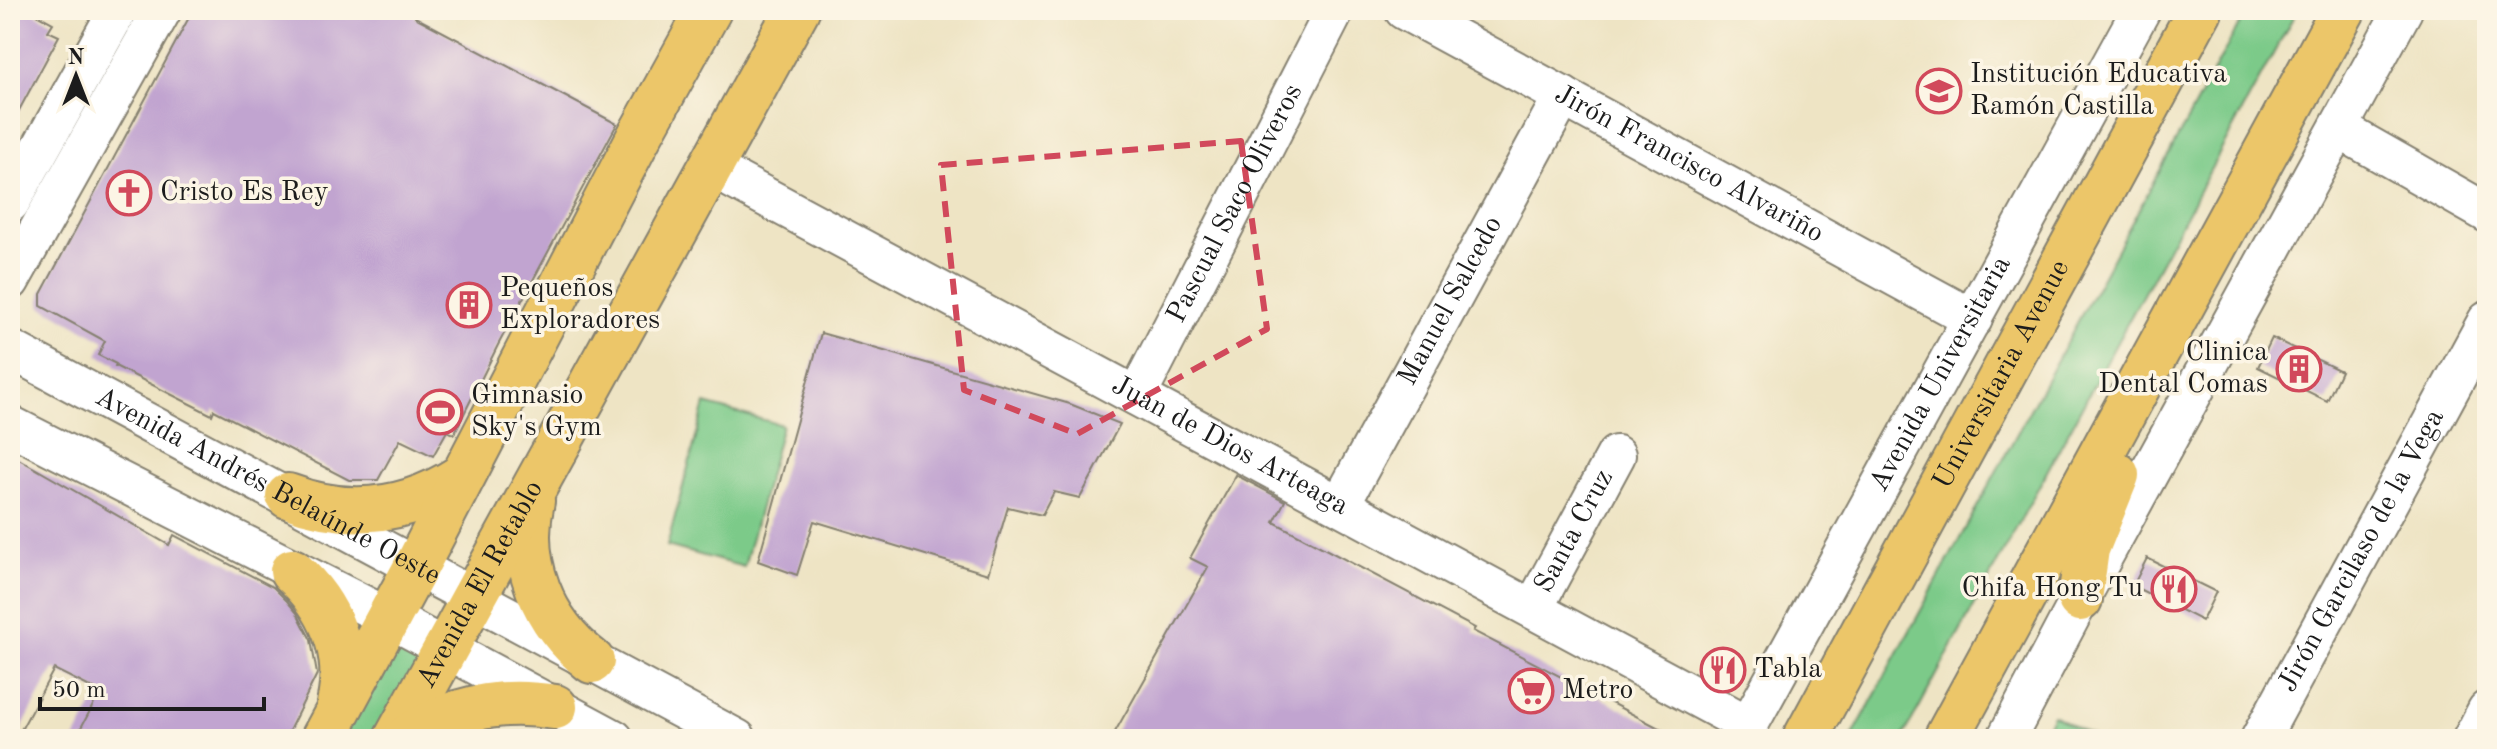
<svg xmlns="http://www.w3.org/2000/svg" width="2497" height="749" font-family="'Old Standard TT',serif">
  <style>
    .green { fill: #7cca89; stroke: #4c7352; stroke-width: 2 }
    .building { fill: #c1a4d0 }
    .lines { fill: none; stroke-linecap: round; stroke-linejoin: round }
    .minor-casing { stroke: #858070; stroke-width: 42 }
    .major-casing { stroke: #858070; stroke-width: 48 }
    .minor { stroke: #fff; stroke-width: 38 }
    .major { stroke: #ecc669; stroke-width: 44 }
    .marked { fill: none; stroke: #d1495b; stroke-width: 6; stroke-dasharray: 16 10; stroke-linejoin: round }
    .labels { text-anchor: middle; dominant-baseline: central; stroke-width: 7; stroke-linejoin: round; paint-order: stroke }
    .poi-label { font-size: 28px; fill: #1c1c1c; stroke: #fcf5e5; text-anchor: start }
    .street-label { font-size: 28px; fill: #1c1c1c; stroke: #fcf5e5 }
  </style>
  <rect width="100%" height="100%" fill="#fcf5e5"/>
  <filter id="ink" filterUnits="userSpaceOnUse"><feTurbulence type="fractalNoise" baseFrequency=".0125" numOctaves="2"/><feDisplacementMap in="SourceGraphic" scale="16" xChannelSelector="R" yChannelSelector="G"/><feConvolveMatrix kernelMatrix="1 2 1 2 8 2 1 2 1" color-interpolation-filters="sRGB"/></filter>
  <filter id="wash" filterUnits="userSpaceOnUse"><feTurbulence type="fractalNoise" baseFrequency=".006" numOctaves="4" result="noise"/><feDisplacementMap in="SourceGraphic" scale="32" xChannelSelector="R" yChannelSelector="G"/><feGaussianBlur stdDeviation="1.8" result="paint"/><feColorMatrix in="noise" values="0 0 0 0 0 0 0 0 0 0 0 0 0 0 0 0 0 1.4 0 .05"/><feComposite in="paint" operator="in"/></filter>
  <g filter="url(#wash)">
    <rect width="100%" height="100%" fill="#eee4c4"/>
    <path class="green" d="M2247,10H2297L1902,739H1851Z
      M705,404L782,425L744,567L667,546Z
      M396,636L428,653L381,739H339Z
      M2053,715L2097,739H2040Z"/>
    <g id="blocks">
      <path class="building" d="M10,10H29L53,23L48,31L59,36L10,127Z
        M193,10H419L415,17L617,124L498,345L454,434L447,431L433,456L400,440L378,480H349L214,410L212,415L115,366L116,364L98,355L105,341L41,306V294Z
        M821,333L1070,404L1120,424L1080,498L1054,492L1042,515L1008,507L988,574L814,521L797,575L758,561Z
        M2272,338L2341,371L2327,401L2258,367Z
        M10,454L169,545L174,535L273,587L287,601L297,613L311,640L317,674L285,739H75L100,692L54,669L16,739H10Z
        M1236,475L1285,501L1274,522L1475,628L1473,631L1680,739H1111L1208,567L1190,558Z
        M2147,558L2216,592L2202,621L2133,586Z"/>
    </g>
  </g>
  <g filter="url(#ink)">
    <use href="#blocks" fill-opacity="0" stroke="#858070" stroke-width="2"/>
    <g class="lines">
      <g class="minor-casing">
        <g id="minor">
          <path id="s1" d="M1404,10L1973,319"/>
          <path d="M2339,129L2487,213"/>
          <path id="s2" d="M710,167L1748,725"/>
          <path d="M10,203L118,10"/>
          <path d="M10,281L162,10"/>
          <path id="s3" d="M10,349L737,739"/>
          <path id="s4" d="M1137,396L1335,10"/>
          <path d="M10,425L389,618L614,739"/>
          <path id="s5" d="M1340,505L1563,96"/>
          <path id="s6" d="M1533,609L1616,455"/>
          <path id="s7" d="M1741,739L2141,10"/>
          <path d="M2006,739L2080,599L2403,10"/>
          <path id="s8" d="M2260,739L2487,321"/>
          <path d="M2472,739L2487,710"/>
        </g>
      </g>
      <g class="major-casing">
        <g id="major">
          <path d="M288,496C349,519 407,512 461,477"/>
          <path d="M532,501C518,562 542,622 592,661"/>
          <path d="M292,571C330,605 351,653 339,704"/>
          <path d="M2080,599L2087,549L2117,475"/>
          <path d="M323,739L416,567L641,133L709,10"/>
          <path id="s9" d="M396,739L797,10"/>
          <path d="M405,739C451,707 501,698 555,707"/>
          <path id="s10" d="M1805,739L2200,10"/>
          <path d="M1946,739L2343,10"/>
        </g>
      </g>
      <use href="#minor" class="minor"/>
      <use href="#major" class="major"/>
    </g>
  </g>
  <path class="marked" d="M1241,141L1267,329L1077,434L964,390L941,165Z"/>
  <defs>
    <g id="school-ring" transform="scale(2.3)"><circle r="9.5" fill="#fcf5e5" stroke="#d1495b" stroke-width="1.5"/><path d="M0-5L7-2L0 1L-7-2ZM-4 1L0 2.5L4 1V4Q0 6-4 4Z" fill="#d1495b"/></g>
    <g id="church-ring" transform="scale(2.3)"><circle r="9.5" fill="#fcf5e5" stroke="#d1495b" stroke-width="1.5"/><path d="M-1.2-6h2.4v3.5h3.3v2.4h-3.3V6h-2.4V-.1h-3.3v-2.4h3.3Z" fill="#d1495b"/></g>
    <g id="building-ring" transform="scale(2.3)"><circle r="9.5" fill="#fcf5e5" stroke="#d1495b" stroke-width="1.5"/><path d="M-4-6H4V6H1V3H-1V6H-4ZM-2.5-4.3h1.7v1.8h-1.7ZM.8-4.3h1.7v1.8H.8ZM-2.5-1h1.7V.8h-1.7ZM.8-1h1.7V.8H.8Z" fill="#d1495b"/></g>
    <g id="stadium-ring" transform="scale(2.3)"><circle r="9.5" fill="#fcf5e5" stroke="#d1495b" stroke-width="1.5"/><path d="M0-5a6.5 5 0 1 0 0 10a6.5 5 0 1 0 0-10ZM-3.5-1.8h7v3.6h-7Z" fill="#d1495b"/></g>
    <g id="restaurant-ring" transform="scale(2.3)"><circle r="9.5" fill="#fcf5e5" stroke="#d1495b" stroke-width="1.5"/><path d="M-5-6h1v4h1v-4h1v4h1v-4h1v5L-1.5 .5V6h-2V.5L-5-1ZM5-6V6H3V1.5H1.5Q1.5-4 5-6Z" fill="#d1495b"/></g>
    <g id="supermarket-ring" transform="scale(2.3)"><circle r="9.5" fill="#fcf5e5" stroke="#d1495b" stroke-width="1.5"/><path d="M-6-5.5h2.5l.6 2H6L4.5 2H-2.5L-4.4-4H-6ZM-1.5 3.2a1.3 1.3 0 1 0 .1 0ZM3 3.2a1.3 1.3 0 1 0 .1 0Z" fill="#d1495b"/></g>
  </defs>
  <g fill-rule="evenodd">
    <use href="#school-ring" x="1939" y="91"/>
    <use href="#church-ring" x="129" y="193"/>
    <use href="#building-ring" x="469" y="305"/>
    <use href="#building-ring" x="2299" y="369"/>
    <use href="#stadium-ring" x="440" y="412"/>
    <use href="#restaurant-ring" x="2174" y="589"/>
    <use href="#restaurant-ring" x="1723" y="670"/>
    <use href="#supermarket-ring" x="1531" y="691"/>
  </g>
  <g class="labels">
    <g class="poi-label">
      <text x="1970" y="75">Institución Educativa<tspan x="1970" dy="32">Ramón Castilla</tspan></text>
      <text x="160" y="193">Cristo Es Rey</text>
      <text x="500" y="289">Pequeños<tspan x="500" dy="32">Exploradores</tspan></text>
      <text x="2268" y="353" text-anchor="end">Clinica<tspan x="2268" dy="32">Dental Comas</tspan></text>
      <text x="471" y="396">Gimnasio<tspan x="471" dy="32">Sky's Gym</tspan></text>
      <text x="2143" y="589" text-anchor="end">Chifa Hong Tu</text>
      <text x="1754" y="670">Tabla</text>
      <text x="1562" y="691">Metro</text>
    </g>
    <g class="street-label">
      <text stroke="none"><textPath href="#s1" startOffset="324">Jirón Francisco Alvariño</textPath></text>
      <text stroke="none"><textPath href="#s4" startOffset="216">Pascual Saco Oliveros</textPath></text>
      <text stroke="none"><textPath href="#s5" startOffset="232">Manuel Salcedo</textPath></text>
      <text stroke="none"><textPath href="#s7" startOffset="416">Avenida Universitaria</textPath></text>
      <text stroke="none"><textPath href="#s10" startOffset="414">Universitaria Avenue</textPath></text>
      <text stroke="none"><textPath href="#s2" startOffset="590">Juan de Dios Arteaga</textPath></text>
      <text stroke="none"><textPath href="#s3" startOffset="292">Avenida Andrés Belaúnde Oeste</textPath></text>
      <text stroke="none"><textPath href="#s6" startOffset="88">Santa Cruz</textPath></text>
      <text stroke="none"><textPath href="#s8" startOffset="214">Jirón Garcilaso de la Vega</textPath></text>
      <text stroke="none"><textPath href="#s9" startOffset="176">Avenida El Retablo</textPath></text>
    </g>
  </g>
  <rect width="2497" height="749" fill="none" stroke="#fcf5e5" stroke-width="40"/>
  <g transform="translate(76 76)" stroke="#fcf5e5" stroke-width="6" paint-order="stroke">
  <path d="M0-6L14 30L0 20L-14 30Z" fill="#1c1c1c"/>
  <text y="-12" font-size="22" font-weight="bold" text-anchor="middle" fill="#1c1c1c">N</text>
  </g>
  <path d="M40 697v12h224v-12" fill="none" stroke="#1c1c1c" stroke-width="4"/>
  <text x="52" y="697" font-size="24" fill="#1c1c1c" stroke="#fcf5e5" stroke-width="6" paint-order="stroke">50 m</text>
</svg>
